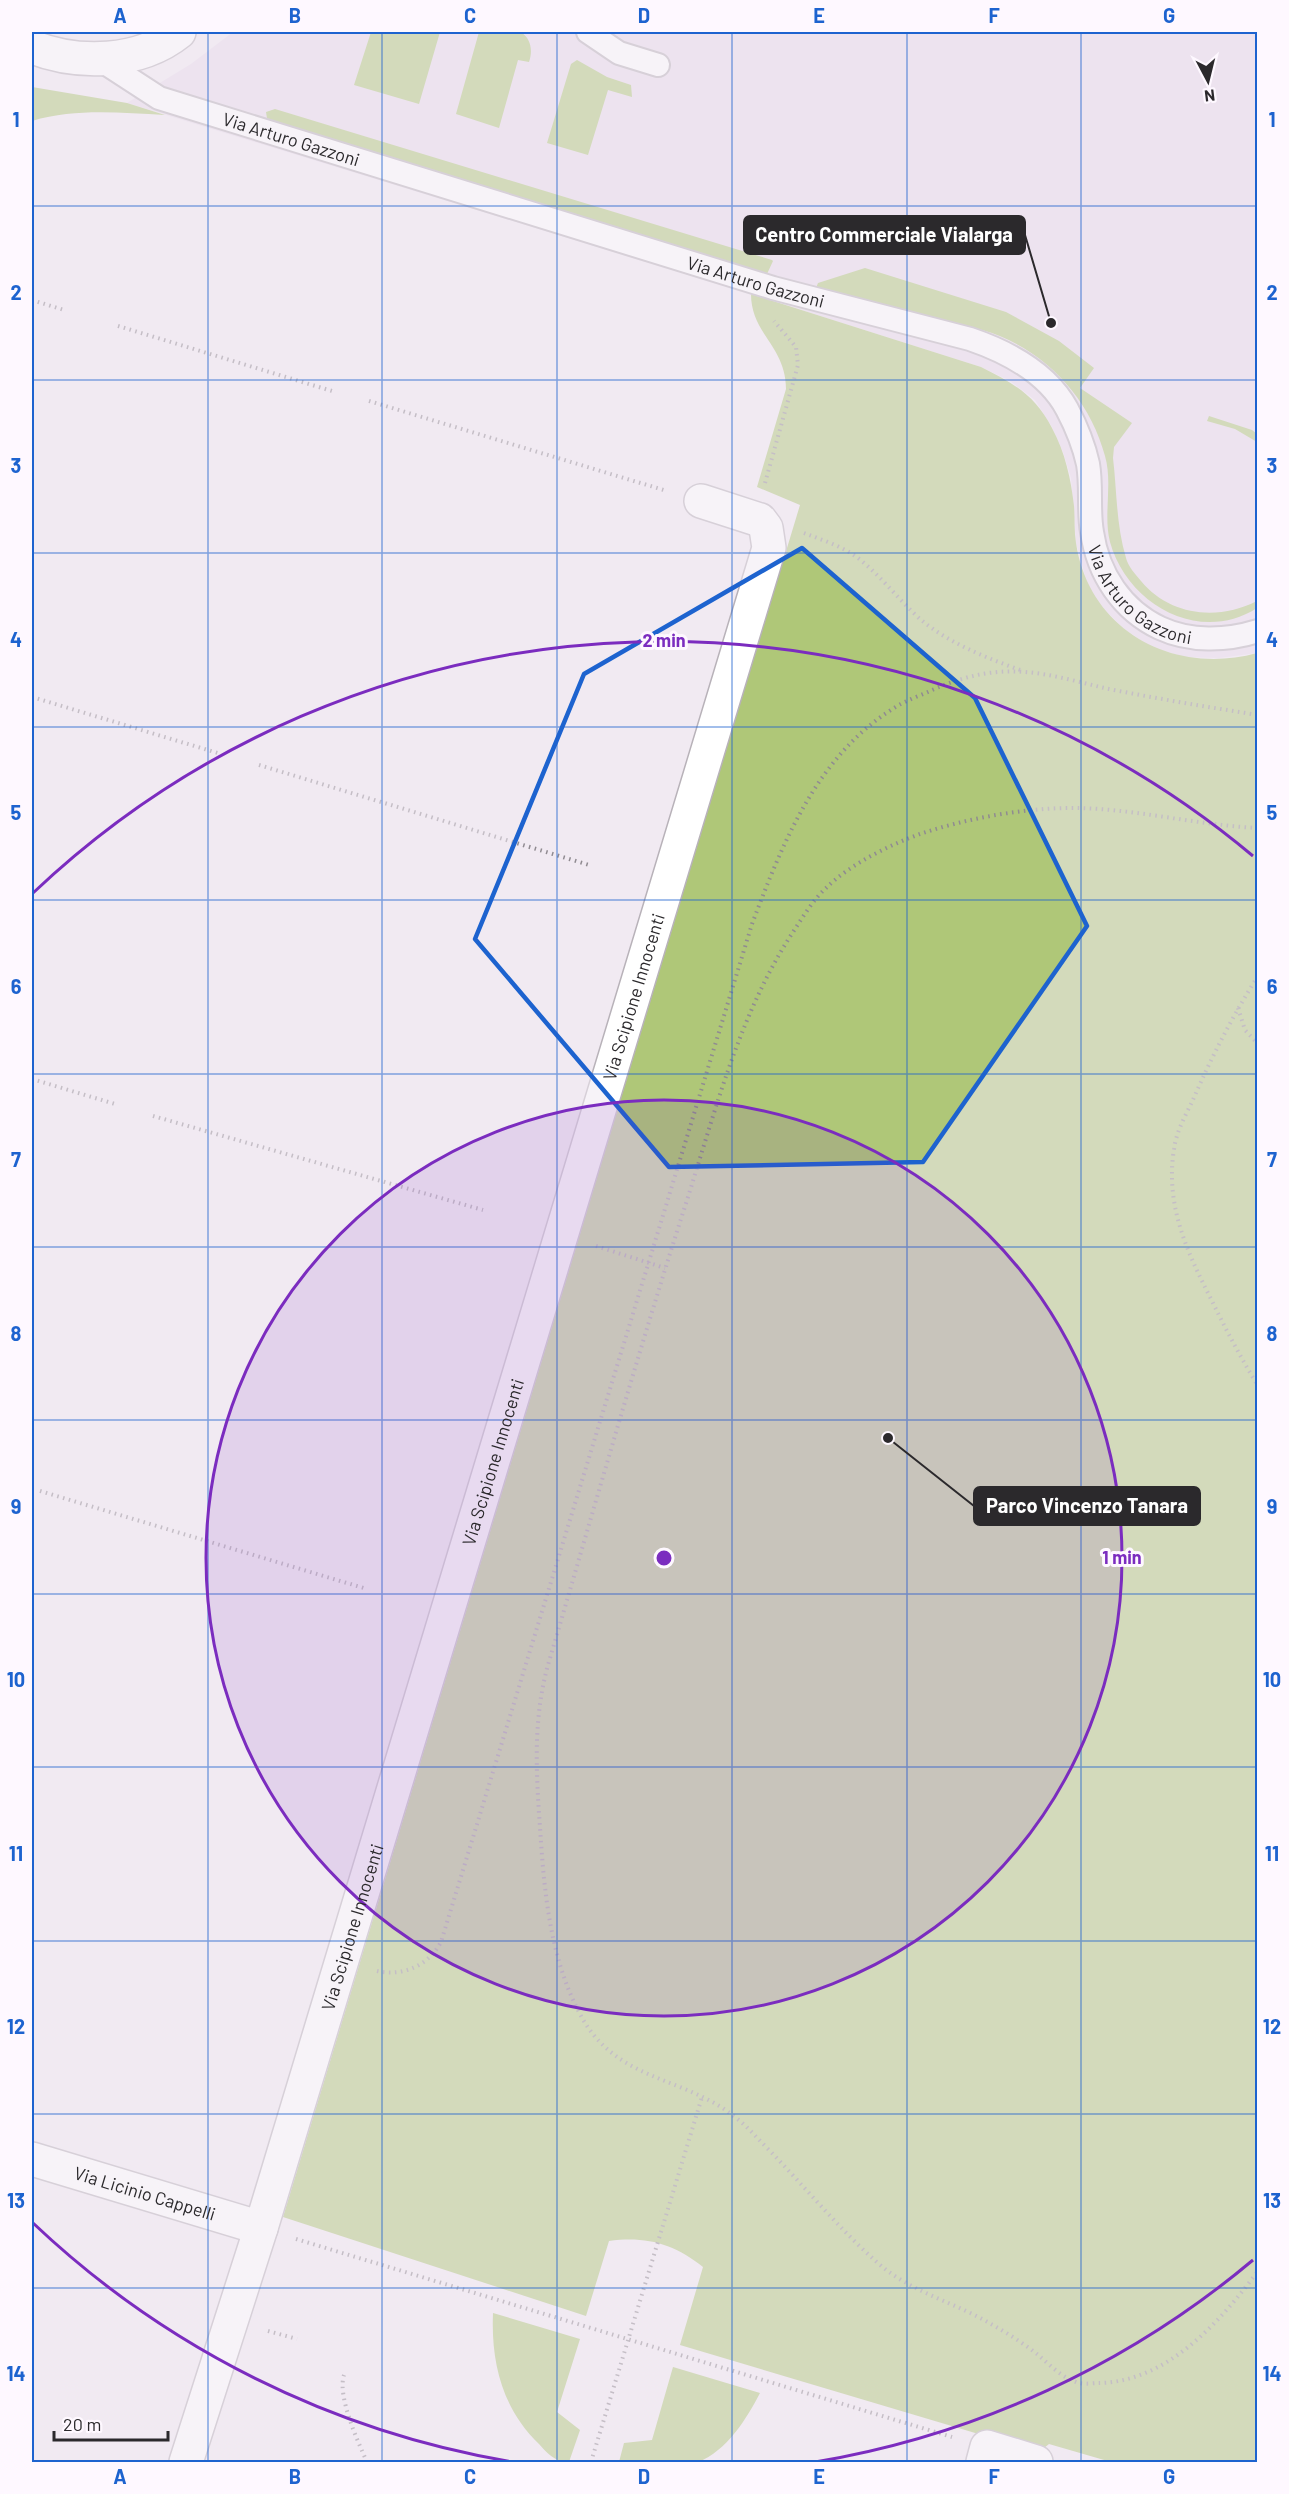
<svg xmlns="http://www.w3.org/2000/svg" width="1289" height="2494" font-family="Barlow,sans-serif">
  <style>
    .built { fill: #e8dcea }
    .green { fill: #afc778 }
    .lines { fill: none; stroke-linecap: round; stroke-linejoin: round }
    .lane-casing { stroke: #b8b2b9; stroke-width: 26 }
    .street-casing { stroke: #b8b2b9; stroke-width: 36 }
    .secondary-casing { stroke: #b8b2b9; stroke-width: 36 }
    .path { stroke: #908b91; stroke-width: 4; stroke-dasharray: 1.5 4.5; stroke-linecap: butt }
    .lane { stroke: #fff; stroke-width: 22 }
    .street { stroke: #fff; stroke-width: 33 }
    .secondary { stroke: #fff; stroke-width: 33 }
    .marked { fill: none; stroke: #1d63cf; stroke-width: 4.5; stroke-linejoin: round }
    .grid { fill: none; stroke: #1d63cf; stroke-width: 1.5; stroke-opacity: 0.55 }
    .ring { fill: none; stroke: #7b2cbf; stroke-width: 3 }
    .labels { text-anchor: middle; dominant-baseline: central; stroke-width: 6; stroke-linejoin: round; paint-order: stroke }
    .street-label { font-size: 18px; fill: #2b292c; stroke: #fef8ff }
    .centre { fill: #7b2cbf; stroke: #fef8ff; stroke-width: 3 }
    .ring-label { font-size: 18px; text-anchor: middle; font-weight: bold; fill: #7b2cbf; stroke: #fef8ff; stroke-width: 6; stroke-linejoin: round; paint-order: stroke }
    .leader { fill: none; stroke: #2b292c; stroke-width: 2 }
    .callout-dot { fill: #2b292c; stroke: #fef8ff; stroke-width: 2 }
    .callout { fill: #2b292c; stroke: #2b292c; stroke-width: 2 }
    .callout-label { font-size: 20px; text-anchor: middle; font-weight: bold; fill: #fff }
    .neatline { fill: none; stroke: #1d63cf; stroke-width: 2 }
    .grid-label { font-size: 20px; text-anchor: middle; font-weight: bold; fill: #1d63cf }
  </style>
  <rect width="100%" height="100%" fill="#f1eaf2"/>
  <path class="built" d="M233,32H1257V653L1219,658L1184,657L1151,647L1124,629L1100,605L1087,583L1076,543L1071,478L1063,452L1052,427L1035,400L1010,381L981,367L751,294L127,103L191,64Z"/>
  <path class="green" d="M371,32H440L419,104L354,85Z
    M479,32H521C531,39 533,50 529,62L518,60L499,128L456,114Z
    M577,60L607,77L631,85L632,97L608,90L588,155L547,143L571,64Z
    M32,87L127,103L165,115C120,113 76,108 32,121Z
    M275,109L772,260L773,261L767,274L272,121L267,118L266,112Z
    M865,268L1006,312L1059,341L1094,368L1080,388L1132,423L1114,447L1113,458C1117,491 1116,525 1126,558C1128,566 1135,574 1141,581C1170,616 1218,621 1257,601V608C1199,645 1127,604 1110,542C1103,514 1113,484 1105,456C1086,383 1019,326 943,324L816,288L818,283Z
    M751,294L981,367C1013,383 1035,395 1052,428C1065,452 1071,479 1074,506C1075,518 1074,531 1076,543C1089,631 1174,676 1257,653V2462H1111L1049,2444L1039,2452L680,2345L703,2267C674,2244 647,2236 609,2241L586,2316L283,2217L800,505L757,487L786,389C786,346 751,334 751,294Z
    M1209,416L1252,430L1257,434V442L1235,429L1207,421Z
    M493,2313L580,2339L557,2412L580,2430L569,2462C556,2463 547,2453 539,2444C502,2408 491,2363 493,2313Z
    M673,2367L760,2393C747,2418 727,2451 698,2462C687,2466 634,2463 619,2462L624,2443L652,2440Z"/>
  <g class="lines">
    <g class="lane-casing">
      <g id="lane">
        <path d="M588,32L619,53L658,65"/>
        <path id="s1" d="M99,59L159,98L773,288L970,339C1008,352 1047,372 1067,409C1076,426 1084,446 1088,464C1092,487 1088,510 1092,532C1098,574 1122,610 1160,628C1190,642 1226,641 1258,631"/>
      </g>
    </g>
    <g class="street-casing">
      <g id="street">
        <path id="s2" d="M32,2159L261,2228"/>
        <path id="s3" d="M186,2462L261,2228L769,548L766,528L760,520L701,501"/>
        <path d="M983,2462L987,2447L1036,2462"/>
      </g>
    </g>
    <g class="secondary-casing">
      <path id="secondary" d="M32,47C78,65 139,64 179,32"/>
    </g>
    <path class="path" d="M32,300L64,310
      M118,326L332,391
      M369,401L667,491
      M765,483L798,365L796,347L774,321
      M804,533C822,540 842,546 858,558C881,576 899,600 920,619C950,644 987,658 1023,671
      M32,697L221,754
      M259,765L589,865
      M1258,828C1194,825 1130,807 1066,808C1018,809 965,819 920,834C889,845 849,865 826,888C814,899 804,915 795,929C741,1010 717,1105 688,1197C638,1352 594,1509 548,1665C533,1719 536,1772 540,1827C544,1891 550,1959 581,2016C617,2082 684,2076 735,2117C748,2127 758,2139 770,2151C806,2188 840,2230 879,2264C911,2292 956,2303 991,2324C1007,2333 1023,2343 1037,2354C1049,2364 1061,2377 1076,2382C1083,2385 1093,2383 1100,2383C1168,2381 1220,2322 1258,2271
      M1258,976C1232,1017 1211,1058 1192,1102C1185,1116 1176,1133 1174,1149C1165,1205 1187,1252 1212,1301C1226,1330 1241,1358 1258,1386
      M1238,1008L1245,1030L1258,1044
      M32,1079L115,1104
      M153,1116L483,1210
      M596,1246L665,1268
      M40,1491L367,1589
      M377,1971C403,1977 429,1965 441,1942L752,924C783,842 817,756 894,708C906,700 920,696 932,690C962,677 992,669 1025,672C1053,674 1082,683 1109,689C1159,699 1208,707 1258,715
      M296,2239L952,2437
      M268,2331L297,2339
      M344,2375C337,2396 358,2442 367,2462
      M591,2462L702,2097"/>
    <use href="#lane" class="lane"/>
    <use href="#street" class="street"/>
    <use href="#secondary" class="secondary"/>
  </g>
  <path d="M0 0H1289V2494H0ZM802,548L975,698L1087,926L923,1162L669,1167L475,939L584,674Z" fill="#f1eaf2" fill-opacity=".55" fill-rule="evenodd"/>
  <path class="marked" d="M802,548L975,698L1087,926L923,1162L669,1167L475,939L584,674Z"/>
  <path class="grid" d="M208,32V2462M382,32V2462M557,32V2462M732,32V2462M907,32V2462M1081,32V2462M32,206H1258M32,380H1258M32,553H1258M32,727H1258M32,900H1258M32,1074H1258M32,1247H1258M32,1420H1258M32,1594H1258M32,1767H1258M32,1941H1258M32,2114H1258M32,2288H1258"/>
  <circle cx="664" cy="1558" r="458" fill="#7b2cbf" fill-opacity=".12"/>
  <g class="ring">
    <circle cx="664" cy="1558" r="458"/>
    <path d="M1253 2260A917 917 0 0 1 815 2462M513 2462A917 917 0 0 1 33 2223M33 893A917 917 0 0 1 1253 856"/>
  </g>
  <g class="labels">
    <g class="street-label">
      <text stroke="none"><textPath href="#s1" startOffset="210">Via Arturo Gazzoni</textPath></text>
      <text stroke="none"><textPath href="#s1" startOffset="696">Via Arturo Gazzoni</textPath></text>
      <text stroke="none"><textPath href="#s1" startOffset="1252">Via Arturo Gazzoni</textPath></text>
      <text stroke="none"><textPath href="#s3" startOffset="1532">Via Scipione Innocenti</textPath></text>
      <text stroke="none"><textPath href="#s3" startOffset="1046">Via Scipione Innocenti</textPath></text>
      <text stroke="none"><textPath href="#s3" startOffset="560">Via Scipione Innocenti</textPath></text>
      <text stroke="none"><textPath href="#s2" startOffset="118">Via Licinio Cappelli</textPath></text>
    </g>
  </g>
  <circle cx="664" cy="1558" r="9" class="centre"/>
  <g class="ring-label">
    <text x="664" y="647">2 min</text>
    <text x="1122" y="1564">1 min</text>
  </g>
  <path class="leader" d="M1051 323L1025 235M888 1438L974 1506"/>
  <g class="callout-dot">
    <circle cx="1051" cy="323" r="6"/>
    <circle cx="888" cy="1438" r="6"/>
  </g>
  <g class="callout">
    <rect x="744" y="216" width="281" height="38" rx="6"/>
    <rect x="974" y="1487" width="226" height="38" rx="6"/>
  </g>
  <g class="callout-label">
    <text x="884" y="242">Centro Commerciale Vialarga</text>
    <text x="1087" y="1513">Parco Vincenzo Tanara</text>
  </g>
  <rect width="1289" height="2494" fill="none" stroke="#fef8ff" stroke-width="66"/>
  <g transform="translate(1208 81) rotate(173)" stroke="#fef8ff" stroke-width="4.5" paint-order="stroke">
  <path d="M0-4.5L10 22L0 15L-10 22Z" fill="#2b292c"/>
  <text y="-9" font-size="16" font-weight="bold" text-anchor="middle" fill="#2b292c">N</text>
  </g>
  <path d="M54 2431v9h114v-9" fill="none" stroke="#2b292c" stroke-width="3"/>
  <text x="63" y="2431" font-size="18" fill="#2b292c" stroke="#fef8ff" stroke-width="4.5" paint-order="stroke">20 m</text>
  <rect x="33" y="33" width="1223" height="2428" class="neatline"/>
  <g class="grid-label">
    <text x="120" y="23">A</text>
    <text x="295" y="23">B</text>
    <text x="470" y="23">C</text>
    <text x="644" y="23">D</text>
    <text x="819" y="23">E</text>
    <text x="994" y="23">F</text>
    <text x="1169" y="23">G</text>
    <text x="16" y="127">1</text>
    <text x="1272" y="127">1</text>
    <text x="16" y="300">2</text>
    <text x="1272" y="300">2</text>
    <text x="16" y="473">3</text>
    <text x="1272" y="473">3</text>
    <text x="16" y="647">4</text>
    <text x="1272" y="647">4</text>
    <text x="16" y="820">5</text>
    <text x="1272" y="820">5</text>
    <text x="16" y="994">6</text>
    <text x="1272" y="994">6</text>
    <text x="16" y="1167">7</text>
    <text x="1272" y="1167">7</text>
    <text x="16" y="1341">8</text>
    <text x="1272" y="1341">8</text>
    <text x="16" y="1514">9</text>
    <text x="1272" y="1514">9</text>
    <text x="16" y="1687">10</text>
    <text x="1272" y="1687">10</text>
    <text x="16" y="1861">11</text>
    <text x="1272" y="1861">11</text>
    <text x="16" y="2034">12</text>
    <text x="1272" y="2034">12</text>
    <text x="16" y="2208">13</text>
    <text x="1272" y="2208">13</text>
    <text x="16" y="2381">14</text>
    <text x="1272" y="2381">14</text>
    <text x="120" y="2484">A</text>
    <text x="295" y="2484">B</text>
    <text x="470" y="2484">C</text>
    <text x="644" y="2484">D</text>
    <text x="819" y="2484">E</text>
    <text x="994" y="2484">F</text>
    <text x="1169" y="2484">G</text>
  </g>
</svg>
